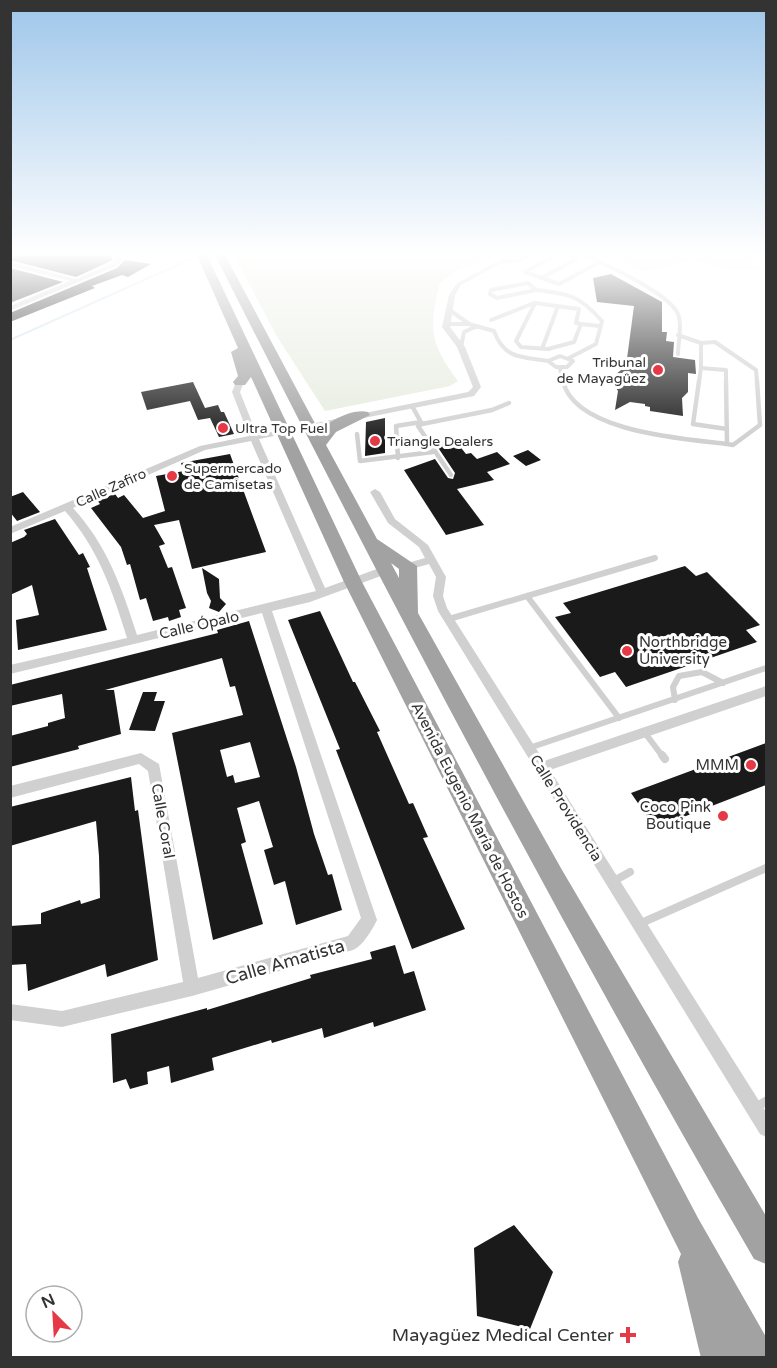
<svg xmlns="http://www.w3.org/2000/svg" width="777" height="1368" font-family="'Varela Round',sans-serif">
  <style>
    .green { fill: #e6ecdf }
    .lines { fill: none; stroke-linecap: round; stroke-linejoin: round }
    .stream { stroke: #cfe2ee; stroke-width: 2 }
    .building { fill: #1a1a1a; fill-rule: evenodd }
    .service-far4 { stroke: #d0d0d0; stroke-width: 4 }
    .service-far3 { stroke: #d0d0d0; stroke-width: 4.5 }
    .service-far2 { stroke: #d0d0d0; stroke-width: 6 }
    .service-far1 { stroke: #d0d0d0; stroke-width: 8 }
    .service { stroke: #d0d0d0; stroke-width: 9 }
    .minor { fill: #d0d0d0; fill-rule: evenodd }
    .trunk { fill: #a2a2a2; fill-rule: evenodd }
    .poi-dot { fill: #e63946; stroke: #fff; stroke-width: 2 }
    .labels { text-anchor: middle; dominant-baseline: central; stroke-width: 6; stroke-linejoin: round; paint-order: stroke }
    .far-poi-label { font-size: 14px; fill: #333; stroke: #fff; text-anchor: start }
    .far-street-label { font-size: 14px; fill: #333; stroke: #fff }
    .street-label { font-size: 15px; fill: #333; stroke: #fff }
    .poi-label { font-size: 15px; fill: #333; stroke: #fff; text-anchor: end }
    .near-street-label { font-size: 18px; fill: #333; stroke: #fff }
    .near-poi-label { font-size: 18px; fill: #333; stroke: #fff; text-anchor: end }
  </style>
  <rect width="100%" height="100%" fill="#fff"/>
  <path class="green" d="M233,253H496L453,273L440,283C428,328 430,344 458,381L450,386L325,411L276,335Z
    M601,253H753L756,256L751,261L764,270L729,269L694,260L644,271Z"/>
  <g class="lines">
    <path class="stream" d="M10,340L200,255"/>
  </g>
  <path class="building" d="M10,253L27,256V253H98L111,256L113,260L76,277L10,260Z
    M125,260L151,264L128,277L122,275L92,286L95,288L10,322V313L117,268Z
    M10,268L63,282L10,303Z
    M611,274L662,302V332H667L666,341L674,342L673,357L695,360L696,374L688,373V392L682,398L683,416L650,411V407L645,406V404L630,402L615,410L618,391L610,379L626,366L634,306L597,302L593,278Z
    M193,382L205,408L218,405L221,412H224L234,434L219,437L210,418L198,420L190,401L147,410L141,392Z
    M385,418V453L365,456L366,422Z
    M454,439L466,454L471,453L477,459L497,452L510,464L487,472L494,480L457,489L484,525L446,535L404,470L435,459L448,478L453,479L455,473L435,443Z
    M528,450L541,460L526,466L513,456Z
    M230,454L266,552L192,569L179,520L154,525L165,544L159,546L168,568L172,567L186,608L179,610L181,617L169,621L168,617L153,621L146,598L140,600L130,564L127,565L121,547L91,508L100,504L97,500L115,494L118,498L124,495L143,518L165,511L156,476L184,471L181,463Z
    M23,492L40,512L17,521L10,512V497Z
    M55,519L79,555L83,553L90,567L87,568L107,630L18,650L16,620L39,615L32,585L10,595V543L24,537L27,534L24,530Z
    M685,566L696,576L707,572L760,625L746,630L757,642L626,687L615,672L600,677L555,617L571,613L563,603Z
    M202,568L219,579L220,598L226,604L219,612L209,608L211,601L207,593Z
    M320,611L353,682H355L380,731L377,732L409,804L413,803L428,837L423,838L465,929L412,949L336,750L340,749L288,620Z
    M249,621L296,767L314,834L328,875L332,874L342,910L296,925L285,881L274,885L264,850L273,847L259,801L237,808L246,842L241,844L263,924L213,940L172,733L243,715L235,686L230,687L222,658L105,690H114L121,734L78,746L79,749L10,767V736L48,726V723L65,718L62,694L10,706V685L218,633L217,630ZM250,742L260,777L235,783L233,775L227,777L220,750Z
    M143,692H157L154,701H165L155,731L129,730Z
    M766,743V785L655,828L631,793Z
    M131,777L135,811L138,810L158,960L107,977L105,964L28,991L26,964L10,965V926L41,924V913L80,900L81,904L100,898L99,856L96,821L10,846V807Z
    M395,945L404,974L414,971L426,1010L374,1027L373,1022L324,1038L322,1028L272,1043L271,1040L212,1058L214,1070L171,1083L169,1066L147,1072L148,1084L130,1089L126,1079L113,1083L111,1034L207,1008V1010L311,978L310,975L372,959L370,952Z
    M514,1225L553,1272L530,1329L477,1316L474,1248Z"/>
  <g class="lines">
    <path class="service-far4" d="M559,253L525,272L559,284L600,262
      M581,253C604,264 665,291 677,312C683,323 678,342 678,354
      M501,262L519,260L532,253
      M541,278L577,259L567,253
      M528,283L536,290L497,298L490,294L491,290Z
      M536,290C570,294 579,295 602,321L596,344L569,358
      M535,303L579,309L576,323L581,324L574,342L548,349L521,347L516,341Z
      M448,309L468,323
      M491,320L534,303
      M447,324H469L494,331C504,359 522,357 548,361
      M581,324L600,326
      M678,335L701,343
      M701,343V368L726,370V382
      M701,343L715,342L756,370L757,382
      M461,347L464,332L477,326
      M542,349L558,306
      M560,356L573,361L567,367H556L548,361Z
      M560,368L563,382
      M699,382L701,368"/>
    <path class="service-far3" d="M563,381C574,432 685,439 727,444
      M699,381L693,424L727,429
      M726,381L727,444L733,445L760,425L757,381
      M412,406L422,424L418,426L451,475
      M422,424L492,410L509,403
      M357,434L360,461L433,452
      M398,458L396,426L421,422"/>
    <path class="service-far2" d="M527,596L619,718
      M449,619L655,558
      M675,700L673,687L679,676L702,672L723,683
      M645,733L663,757
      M529,748L766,668"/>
    <path class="service-far1" d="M662,755L665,759
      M612,882L630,872
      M639,924L766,868"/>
    <path class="service" d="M755,1108L766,1101"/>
    <path class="minor" d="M111,253H117L123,260L116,266L10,311V306L70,281L10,266V262L76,279L112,264L116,260Z
      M513,253H521L461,285L455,295L450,327L465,347L481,387L474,396L259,439L325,588L385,566L390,570L389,573L310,602L272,611L377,920C372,930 363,946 353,950L192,996L62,1027L10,1020V1004L62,1011L183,982L148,771L139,764L10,798V786L141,753L159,764L198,978L348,936L361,918L262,613L10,674V665L127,638C112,590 99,550 65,511L10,534V527L200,446L249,436L232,392L237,380L244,382L240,392L257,435L468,392L473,387L457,347L442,327L449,295L457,283ZM251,441L316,591L137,635C122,588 107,545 73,508L205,450Z
      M375,489L380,492L395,519L428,545L446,577L443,596L447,608L544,761L766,686V696L550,770L766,1112V1137L760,1134L438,611L433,596L436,577L429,564L408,570L403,566L404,564L425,558L419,547L388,523L370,492Z"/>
    <path class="trunk" d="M196,253H206L362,582L698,1218L766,1337V1358H701L678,1262L681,1254L344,582L251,377L245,385H235L233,382L238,376L231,352L238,348Z
      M214,253H224L319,431C329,421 353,408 368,412L370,415L336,432L326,445L377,539L417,566L418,613L562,870L766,1216V1264L754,1259C563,929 385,592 214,253ZM391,563L399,569V578Z"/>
  </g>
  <linearGradient id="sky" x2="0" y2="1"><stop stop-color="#9ec6ea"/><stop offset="0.57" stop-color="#fff"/><stop offset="1" stop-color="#fff" stop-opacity="0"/></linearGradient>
  <rect width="777" height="445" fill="url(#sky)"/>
  <g class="poi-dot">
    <circle cx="658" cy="370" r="6"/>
    <circle cx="223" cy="428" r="6"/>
    <circle cx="375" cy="441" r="6"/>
    <circle cx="172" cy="476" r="6"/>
    <circle cx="627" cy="651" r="6"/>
    <circle cx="751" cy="765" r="6"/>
    <circle cx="723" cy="816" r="6"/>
    <path d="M625 1326h6v6h6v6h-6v6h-6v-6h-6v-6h6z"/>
  </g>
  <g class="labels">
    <g class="far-poi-label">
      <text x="646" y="362" text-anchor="end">Tribunal<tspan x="646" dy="16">de Mayagüez</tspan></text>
      <text x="235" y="428">Ultra Top Fuel</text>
      <text x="387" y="441">Triangle Dealers</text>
      <text x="184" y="468">Supermercado<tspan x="184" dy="16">de Camisetas</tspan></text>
    </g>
    <g class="far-street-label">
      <text transform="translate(111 488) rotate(-24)">Calle Zafiro</text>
    </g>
    <g class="street-label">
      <text transform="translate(199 625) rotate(-13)">Calle Ópalo</text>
      <text transform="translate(566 808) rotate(58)">Calle Providencia</text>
      <text transform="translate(470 810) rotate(63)">Avenida Eugenio María de Hostos</text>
      <text transform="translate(163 821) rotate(80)">Calle Coral</text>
    </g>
    <g class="poi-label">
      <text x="639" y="642" text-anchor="start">Northbridge<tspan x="639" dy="17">University</tspan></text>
      <text x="739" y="765">MMM</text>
      <text x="711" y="807">Coco Pink<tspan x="711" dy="17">Boutique</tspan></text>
    </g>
    <g class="near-street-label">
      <text transform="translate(285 962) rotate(-16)">Calle Amatista</text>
    </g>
    <g class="near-poi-label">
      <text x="614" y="1335">Mayagüez Medical Center</text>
    </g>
  </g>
  <rect width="777" height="1368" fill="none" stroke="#333333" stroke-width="24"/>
  <g transform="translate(54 1314) rotate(336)"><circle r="28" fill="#ffffff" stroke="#adadad" stroke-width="1.5"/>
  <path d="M0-4.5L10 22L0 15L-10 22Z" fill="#e63946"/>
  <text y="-9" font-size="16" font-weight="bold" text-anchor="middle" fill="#333333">N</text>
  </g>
</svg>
